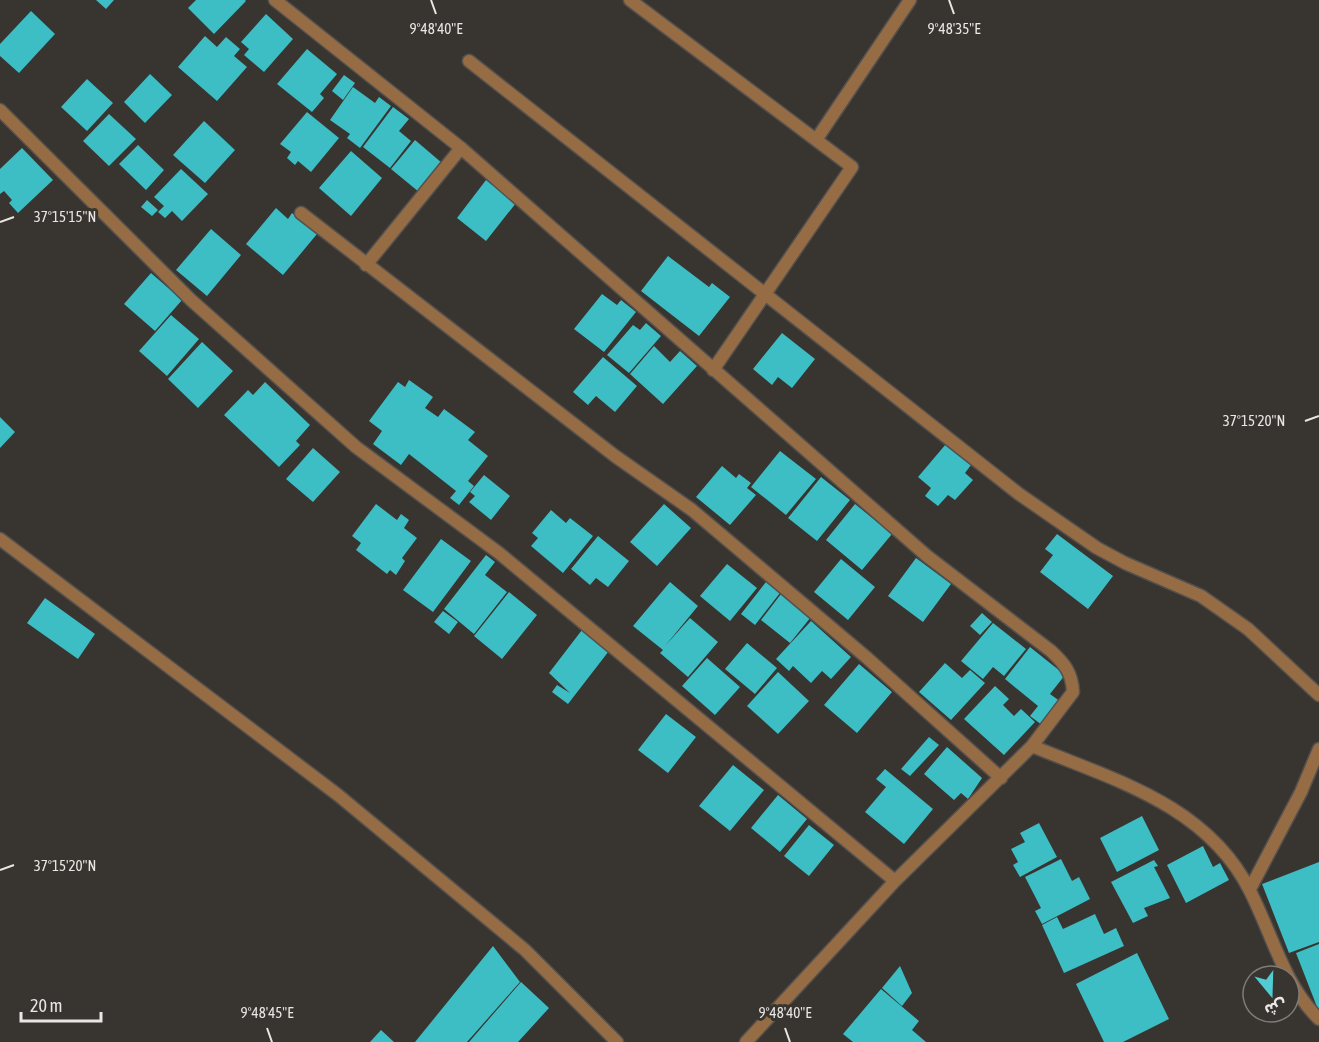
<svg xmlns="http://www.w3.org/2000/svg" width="1319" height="1042" font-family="'Asap Condensed','Noto Sans Arabic',sans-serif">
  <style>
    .building { fill: #3dbdc4 }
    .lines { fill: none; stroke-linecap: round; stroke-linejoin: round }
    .lane-casing { stroke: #54504d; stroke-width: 15 }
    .street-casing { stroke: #54504d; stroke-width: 15 }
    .lane { stroke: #966c45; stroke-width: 12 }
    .street { stroke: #966c45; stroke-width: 12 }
    .ticks { fill: none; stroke: #e9e6e4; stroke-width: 2 }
    .ticks-label { font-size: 15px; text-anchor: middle; fill: #e9e6e4; stroke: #383430; stroke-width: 6; stroke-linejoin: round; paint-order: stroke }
  </style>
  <rect width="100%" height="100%" fill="#383430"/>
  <path class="building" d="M96,0H114L106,9Z
    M196,0H245L246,1L214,34L188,8Z
    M31,11L55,34L19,73L0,56V44Z
    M266,14L293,39L264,72L244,55L249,49L241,42Z
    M205,36L217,47L226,37L240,49L234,56L247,67L217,101L178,67Z
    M307,49L337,74L320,94L324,98L312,112L277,84Z
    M150,74L172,95L145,123L124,102Z
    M344,75L355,83L343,100L332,91Z
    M87,79L113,103L87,131L61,107Z
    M353,87L375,103L379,97L391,106L360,148L347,138L350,134L330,120Z
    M393,107L409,119L399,131L411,141L390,168L363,147Z
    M307,112L339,138L311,172L298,161L295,165L287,158L291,152L280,144Z
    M109,114L136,139L109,166L83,141Z
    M204,121L235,150L205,183L173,155Z
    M415,140L442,163L419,192L391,169Z
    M138,145L164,170L146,190L119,164Z
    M22,148L53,180L18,213L9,203L12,200L4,191L0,194V169Z
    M351,151L382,178L351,216L319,188Z
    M181,169L208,194L182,221L172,211L165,218L158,212L164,206L154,197Z
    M486,180L516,203L486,241L457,218Z
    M147,200L158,210L152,216L141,207Z
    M276,208L288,219L292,213L317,234L283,275L246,244Z
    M211,229L241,255L207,296L176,270Z
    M668,256L709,287L712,283L730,297L699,336L641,291Z
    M151,273L182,300L155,331L124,304Z
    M602,294L617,305L621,300L636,312L604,352L574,329Z
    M171,315L199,339L167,376L139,351Z
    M646,323L661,336L629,373L607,355L633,325L640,330Z
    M782,333L815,359L792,388L778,377L772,385L753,369Z
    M202,342L233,371L198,408L168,379Z
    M654,346L670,362L680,351L697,366L663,404L630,374Z
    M603,357L637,386L615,412L596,396L588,405L573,392Z
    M409,380L433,397L425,408L438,417L444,409L475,432L468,440L488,456L468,481L474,486L459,505L450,498L456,491L409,454L401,465L373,444L382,431L369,421L398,382L405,387Z
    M265,382L310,425L296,441L300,445L279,467L224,415L248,390L253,395Z
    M0,417L15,432L0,448Z
    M946,444L971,465L965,473L973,480L955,500L948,495L938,506L925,496L931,488L918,477Z
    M313,448L340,472L313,502L286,479Z
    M780,451L816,479L786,515L751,487Z
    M722,466L736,478L739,474L751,483L747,488L756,495L730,525L696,497Z
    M484,475L510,496L491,520L469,502L475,496L470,492Z
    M821,477L850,500L817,541L788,518Z
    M376,504L397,520L401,514L409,520L404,528L417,538L402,558L405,561L396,575L390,570L387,574L356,550L361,543L352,536Z
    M664,504L691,528L657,566L630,542Z
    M855,504L892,534L862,570L826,540Z
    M551,510L566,523L570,518L593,536L563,573L531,546L538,538L532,533Z
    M1057,534L1113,576L1088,609L1040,572L1053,555L1045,549Z
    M598,536L629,561L608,587L596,578L590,585L571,569Z
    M441,539L471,561L433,612L403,590Z
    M486,555L495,562L485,575L507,592L474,634L444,609Z
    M916,558L951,584L923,622L888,596Z
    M841,559L875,587L848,620L814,592Z
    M727,564L757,588L730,621L700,596Z
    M670,582L698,606L665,646L690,618L718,642L688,677L660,653L663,650L633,626Z
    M766,582L780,593L755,625L741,614Z
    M509,592L537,615L502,659L474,636Z
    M781,594L811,617L790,643L761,620Z
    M45,598L95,634L78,659L27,623Z
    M443,611L458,622L449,634L434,622Z
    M982,613L992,622L980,635L970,626Z
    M811,621L851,657L831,679L822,671L811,683L793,666L789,671L776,659Z
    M993,623L1026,649L1004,676L993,667L983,679L961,661Z
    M585,626L612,647L568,704L552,692L557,685L570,693L549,673Z
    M747,643L777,668L755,694L725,669Z
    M1030,647L1065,675L1050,694L1061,702L1042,725L1030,716L1038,706L1005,679Z
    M707,658L740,687L715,715L682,686Z
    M945,663L962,678L970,670L985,683L951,720L919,692Z
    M859,664L892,692L857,733L824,705Z
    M778,672L809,701L778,734L747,706Z
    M995,686L1009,699L1003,705L1014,716L1021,709L1035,722L1004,755L964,719Z
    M666,714L696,737L668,773L638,750Z
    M929,737L939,745L910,776L901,769Z
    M947,747L982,778L968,799L961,793L954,800L924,774Z
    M733,765L764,790L730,831L699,806Z
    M885,769L933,809L904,844L865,812L886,787L876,779Z
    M778,795L807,819L780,852L751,828Z
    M1142,816L1159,850L1117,872L1100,838Z
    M1039,823L1057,857L1020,877L1013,865L1018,862L1011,849L1025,842L1020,833Z
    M809,825L834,845L809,876L784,856Z
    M1203,846L1213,867L1220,863L1229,880L1186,903L1167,865Z
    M1061,859L1072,881L1079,877L1090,899L1042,924L1035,911L1041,908L1025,877Z
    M1154,860L1158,866L1154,867L1170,898L1144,908L1148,916L1133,923L1111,882Z
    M1319,862V942L1289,953L1262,884Z
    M1095,914L1104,934L1116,928L1124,946L1064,973L1042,925L1057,917L1063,929Z
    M1319,944V1012L1296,953Z
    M493,946L520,982L467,1042H415Z
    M1137,953L1169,1019L1123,1042H1104L1076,984Z
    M900,966L912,993L902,1006L882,988Z
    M521,982L549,1008L518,1042H469Z
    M881,989L919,1021L912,1030L926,1042H853L843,1034Z
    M381,1030L394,1042H370Z"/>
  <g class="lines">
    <g class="lane-casing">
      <path id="lane" d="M366,265L461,148"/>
    </g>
    <g class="street-casing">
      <path id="street" d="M275,0L461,148L927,556L1051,651C1065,664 1072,673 1073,692L1032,746L895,881L746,1042
        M630,0L852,167L713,370
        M469,61L1019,494L1097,548L1125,563L1201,596L1248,629L1319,695
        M0,110L191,300L356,447L499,553L895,881
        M816,140L910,0
        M301,213L615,456L692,510L866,657L1001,778
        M0,539L338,795L525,950L617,1042
        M1032,746C1114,780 1207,805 1250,891C1272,934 1284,985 1319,1019
        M1250,889L1301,792L1319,749"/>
    </g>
    <use href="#lane" class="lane"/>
    <use href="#street" class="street"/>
  </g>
  <path class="ticks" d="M431,0L436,14M949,0L954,14M0,222L14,217M1305,421L1319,416M0,870L14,865M267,1028L272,1042M785,1028L790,1042"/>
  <g class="ticks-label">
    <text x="954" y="34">9°48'35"E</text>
    <text x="436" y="34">9°48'40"E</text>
    <text x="65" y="222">37°15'15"N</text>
    <text x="1254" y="426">37°15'20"N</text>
    <text x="65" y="871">37°15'20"N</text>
    <text x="267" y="1018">9°48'45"E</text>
    <text x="785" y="1018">9°48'40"E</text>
  </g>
  <g transform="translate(1271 994) rotate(161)"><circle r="28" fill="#383430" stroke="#7f7b78" stroke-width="1.5"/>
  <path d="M0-4.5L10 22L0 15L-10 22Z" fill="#51ccd3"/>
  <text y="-9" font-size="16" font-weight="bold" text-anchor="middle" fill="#e9e6e4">ش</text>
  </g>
  <path d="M21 1012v9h80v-9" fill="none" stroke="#e9e6e4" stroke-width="3"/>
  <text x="30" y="1012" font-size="18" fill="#e9e6e4" stroke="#383430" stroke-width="4.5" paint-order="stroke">20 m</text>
</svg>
